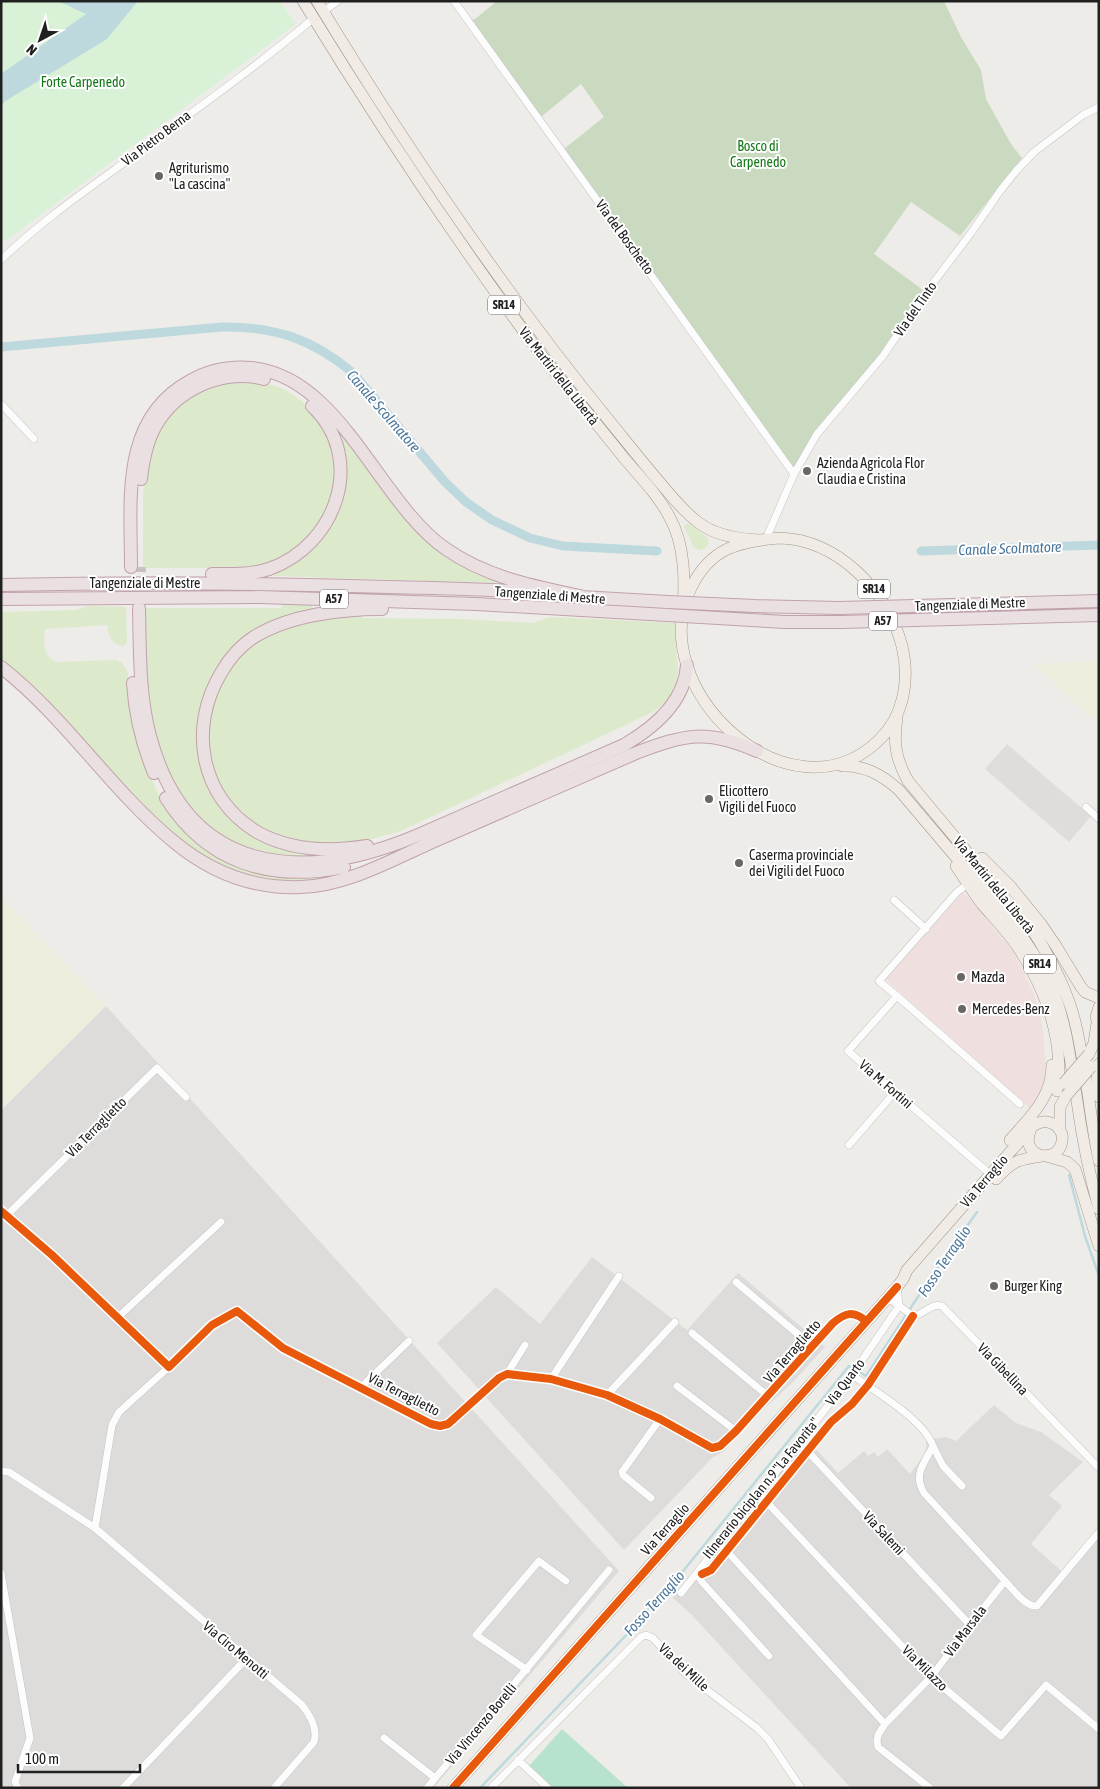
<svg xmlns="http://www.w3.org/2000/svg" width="1100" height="1789" font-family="'Asap Condensed',sans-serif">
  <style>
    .residential { fill: #dddcda }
    .commercial { fill: #efe0df }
    .farmland { fill: #ededdd }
    .grass { fill: #dce9ca }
    .forest { fill: #cadac0 }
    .park { fill: #d9f2d7 }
    .pitch { fill: #b7e2ce }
    .parking { fill: #dedddc }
    .water { fill: #bed9de }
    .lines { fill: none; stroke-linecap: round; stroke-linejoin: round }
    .stream { stroke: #bed9de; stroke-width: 2.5 }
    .canal { stroke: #bed9de; stroke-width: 9 }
    .highway-tunnel { stroke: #c5c3c1; stroke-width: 12; stroke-dasharray: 12 6; stroke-linecap: butt }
    .street-casing { stroke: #c5c4c3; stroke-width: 8 }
    .primary-casing { stroke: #a39887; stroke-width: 12 }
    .highway-casing { stroke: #c1a2ac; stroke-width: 14 }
    .street { stroke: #fcfcfc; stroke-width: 7 }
    .primary { stroke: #f1ebe6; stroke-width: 11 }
    .highway { stroke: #eae0e2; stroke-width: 12 }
    .primary-bridge-casing { stroke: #a39887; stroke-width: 12; stroke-linecap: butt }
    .highway-bridge-casing { stroke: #c1a2ac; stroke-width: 14; stroke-linecap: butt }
    .primary-bridge { stroke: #f1ebe6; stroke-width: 11 }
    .highway-bridge { stroke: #eae0e2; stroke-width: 12 }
    .cycleway-casing { stroke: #fff; stroke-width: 11 }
    .cycleway { stroke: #e8590c; stroke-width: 8 }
    .poi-dot { fill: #686766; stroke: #fff; stroke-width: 2 }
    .labels { text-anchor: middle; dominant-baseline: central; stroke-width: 4; stroke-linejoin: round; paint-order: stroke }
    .shield { fill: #fff; stroke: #636363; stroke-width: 1 }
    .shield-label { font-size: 12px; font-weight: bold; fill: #202020 }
    .park-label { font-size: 14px; fill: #137917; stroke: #fff }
    .street-label { font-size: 14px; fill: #202020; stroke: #fff }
    .poi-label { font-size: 14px; fill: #202020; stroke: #fff; text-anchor: start }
    .water-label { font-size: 15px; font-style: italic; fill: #4b769b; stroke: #fff }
  </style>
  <rect width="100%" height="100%" fill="#eeece9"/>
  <path class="residential" d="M106,1006L619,1571L433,1788H1V1110Z
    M592,1257L687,1330L738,1273L825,1347L793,1382L763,1410L723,1452L712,1458L624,1550L437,1343L496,1287L540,1324Z
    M994,1405L1016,1423L1041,1432L1083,1462L1049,1495L1062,1506L1031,1544L1067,1576L1099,1537V1788H924L922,1786L920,1788H851L691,1614L673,1598L802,1434L838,1473L864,1451L868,1456L874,1452L878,1457L887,1449L910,1474L924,1455L926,1448V1440L946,1437L956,1441Z"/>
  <path class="commercial" d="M962,893L966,894L1015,954L1033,992L1039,1008L1042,1024L1046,1064L1045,1076L1042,1092L1030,1108L884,978Z"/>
  <path class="farmland" d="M1099,661V725L1034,664Z
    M1,897L106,1006L1,1110Z"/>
  <path class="grass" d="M227,370C293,364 327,409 362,457C382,485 402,513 427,537C448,557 472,567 498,579V583L274,576V570C289,563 303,556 315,543C352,503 352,437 311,399C267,357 188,363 155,416C138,444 137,473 134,504C128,437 160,385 227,370Z
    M214,382C236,382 261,379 281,388C329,411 345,465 326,513C318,531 295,551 278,560C256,571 231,568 207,568C186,568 164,568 143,568V497L145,465L166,414Z
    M686,524H689L707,537L709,543L705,549L699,550L694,548L684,527Z
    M282,605H312V610L221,662L213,675L204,694L199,714L197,736L225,809L312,854L311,856L292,857L259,852L228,841L200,820L171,780L150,717L143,608H282Z
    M90,606L126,607L127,643L123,646C111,644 109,636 107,625L45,629C44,641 42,657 57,662L116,660L122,663L128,673L131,710L145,766L159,795L178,821L322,876L321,879L303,882L265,881L224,869L170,834L1,663V612L75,610Z
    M358,614L362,618L462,619L533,623L550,617L675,623C673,661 691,684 655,711L401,831L368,840L322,846L270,836L234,810L206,759L207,707L241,650L291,624Z"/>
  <path class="forest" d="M497,1H944L961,37L981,70L986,99L1011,144L1022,158L960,236L911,202L874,254L923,290L880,354L814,433L793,468L564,149L604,117L581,84L541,117L471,20L475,19Z"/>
  <path class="park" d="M1,1H280L296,24L7,240L1,239Z"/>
  <path class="pitch" d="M562,1729L628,1788H553L529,1766Z"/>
  <path class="parking" d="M1007,744L1091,816L1069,842L985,769Z"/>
  <path class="water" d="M58,1H138L107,39L4,102L1,107V74L86,14Z"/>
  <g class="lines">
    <path class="stream" d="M1069,1175L1085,1236L1099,1276
      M480,1788L633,1628L652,1605L667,1591L849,1366L866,1376L929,1280L977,1212"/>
    <path class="canal" d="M1,347L222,327C274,326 313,339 353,373L445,482L466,502L492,520L530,538L563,546L657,551
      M921,551L1099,545"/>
    <path class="highway-tunnel" d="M139,608L140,567"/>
    <g class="street-casing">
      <path id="street" d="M454,1L794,474
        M323,12L338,1
        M1,260C35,227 75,198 114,170C181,120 250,72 314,18
        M1,404L34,439
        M766,539L794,474L817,434L883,356L924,295L971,233L1000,191L1016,171L1034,152L1083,115L1099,107
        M1086,807L1099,819
        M894,900L926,929
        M897,996L879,981L957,892L968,884
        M849,1145L895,1092
        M990,1174L848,1051L897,996L1020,1104
        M1,1211L52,1255L169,1367L212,1325L237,1311L283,1348L431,1424L440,1426L448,1424L499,1378L507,1374L551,1379L607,1395L660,1419L712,1448L720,1446L736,1431L833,1323C845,1313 853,1310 866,1321
        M7,1215L157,1068L186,1097
        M736,1282L812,1346
        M887,1297L913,1316C924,1315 930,1303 942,1306L1099,1468
        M117,1318L221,1222
        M692,1333L768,1396
        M169,1367L119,1412L112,1425L95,1528L302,1705C310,1715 318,1729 314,1742L274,1788
        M507,1374L525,1345
        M852,1375C875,1391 924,1420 933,1446C924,1464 913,1474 924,1493L1005,1581L970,1625L931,1677L885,1724L878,1735L877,1741L878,1747L930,1788
        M551,1379L619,1276
        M677,1386L736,1431
        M361,1387L409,1341
        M607,1395L675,1322
        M799,1442L970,1625
        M933,1446L943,1466L962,1486
        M1,1471L9,1472L95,1528
        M760,1495L931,1677L1001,1736L1046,1685L1099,1729
        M651,1498L623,1475L622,1472L660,1419
        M721,1543L724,1548L885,1724
        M1,1573L30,1738L15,1782L18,1788
        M697,1573L702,1582L769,1656
        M1005,1581C1013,1589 1025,1607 1037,1606L1099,1532
        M681,1593L852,1375L899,1306L897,1287
        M527,1670L476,1635L539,1561L566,1581
        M384,1738L435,1778
        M518,1760L548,1788
        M123,1788L246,1659
        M427,1788L609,1570
        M491,1788L641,1637L646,1635L653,1638L686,1674L757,1728L768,1739L801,1788"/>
    </g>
    <g class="primary-casing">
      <path id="primary" d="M303,1C377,122 455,239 539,352C567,388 596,423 624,458C640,477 659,496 670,518C685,545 685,580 683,610
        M317,1C405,146 500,286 607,418C625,440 643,463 662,485C673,498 684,512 699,523C716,536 739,539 760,540
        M780,538C839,540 888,592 902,646C910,680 904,716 879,740C791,826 642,689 691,588C710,548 739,541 780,538Z
        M897,719C893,742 896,760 908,781L1033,931C1050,957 1064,984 1073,1014C1086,1062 1089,1113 1099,1161
        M842,766C865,765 882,775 899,790L1010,921C1028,943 1043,966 1054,993C1067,1027 1071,1065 1077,1101C1082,1137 1089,1173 1099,1209
        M982,858L1011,887L1041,924L1056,946L1081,987L1085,992L1099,998
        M956,866C965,879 973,892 982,904C994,918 1007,931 1017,946C1045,987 1065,1041 1057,1091
        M1099,1007L1096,1017L1099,1026
        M1089,1054L1094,1043L1097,1023
        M1099,1064L1097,1078L1099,1097
        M1060,1130V1107L1066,1096
        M1010,1140C1030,1117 1052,1098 1052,1065
        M1046,1156L1067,1162L1075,1169L1099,1246
        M996,1179C1012,1161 1019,1159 1042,1156
        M453,1788L897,1287L903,1279L907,1270L1032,1127C1043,1118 1056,1121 1062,1134C1066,1166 1019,1161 1030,1131"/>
    </g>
    <g class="highway-casing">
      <path id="highway" d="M141,479C143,461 146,443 155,427C176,389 223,368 264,379
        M131,567C131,500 120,419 190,381C209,370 230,366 252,368C341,377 378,502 446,549C489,579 539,587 589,598
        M212,574C231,574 251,575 269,569C337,545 367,458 312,406
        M1,585C131,582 260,583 389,587C440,588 490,589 541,593
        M581,597L668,602
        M1,599L259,597L476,604L667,615
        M139,608C140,651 139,695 150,736C187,875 301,884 416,836L624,745C655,727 685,702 687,665
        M1,667C66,718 110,789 173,841C210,872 253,889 301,887C348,886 397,857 439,839C505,810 571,782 636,753C686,734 707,729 757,751
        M133,683C135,715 142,744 154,773
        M166,798C207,863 270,882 344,867
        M367,846C330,852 291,851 257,832C200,798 188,728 221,673C229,659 240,646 254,637C289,615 341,609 382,609"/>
    </g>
    <use href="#street" class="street"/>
    <use href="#primary" class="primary"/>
    <use href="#highway" class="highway"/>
    <g class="primary-bridge-casing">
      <path id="primary-bridge" d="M1064,1083L1089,1054
        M1066,1096L1091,1067"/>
    </g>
    <g class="highway-bridge-casing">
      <path id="highway-bridge" d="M668,602L755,606L839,608L1099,601
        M667,615L785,622H841L1099,615"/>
    </g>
    <use href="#primary-bridge" class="primary-bridge"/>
    <use href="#highway-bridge" class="highway-bridge"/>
    <g class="cycleway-casing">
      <path id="cycleway" d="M1,1211L52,1255L169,1367L212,1325L237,1311L283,1348L431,1424L440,1426L448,1424L499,1378L507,1374L551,1379L607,1395L660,1419L712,1448L720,1446L736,1431L833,1323C845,1313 853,1310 866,1321
        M702,1574L711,1570L831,1422L852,1404L868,1385L913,1316
        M453,1788L897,1287"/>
    </g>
    <use href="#cycleway" class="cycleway"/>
  </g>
  <g class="poi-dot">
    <circle cx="159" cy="176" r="5"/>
    <circle cx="807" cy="471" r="5"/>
    <circle cx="709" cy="799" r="5"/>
    <circle cx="739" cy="863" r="5"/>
    <circle cx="961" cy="977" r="5"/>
    <circle cx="962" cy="1009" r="5"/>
    <circle cx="994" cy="1286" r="5"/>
  </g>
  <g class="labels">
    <g class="shield">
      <rect x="488" y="295.5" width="32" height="19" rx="4"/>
      <rect x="858" y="579.5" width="32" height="19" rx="4"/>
      <rect x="320" y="589.5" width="28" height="19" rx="4"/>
      <rect x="869" y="611.5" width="28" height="19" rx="4"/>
      <rect x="1024" y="954.5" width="32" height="19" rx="4"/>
    </g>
    <g class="shield-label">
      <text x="504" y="305">SR14</text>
      <text x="874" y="589">SR14</text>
      <text x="334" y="599">A57</text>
      <text x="883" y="621">A57</text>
      <text x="1040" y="964">SR14</text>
    </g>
    <g class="park-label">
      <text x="83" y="82">Forte Carpenedo</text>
      <text x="758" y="146">Bosco di<tspan x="758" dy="16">Carpenedo</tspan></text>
    </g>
    <g class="street-label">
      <text transform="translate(156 138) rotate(-37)">Via Pietro Berna</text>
      <text transform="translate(625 237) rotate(54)">Via del Boschetto</text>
      <text transform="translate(915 309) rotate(-55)">Via del Tinto</text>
      <text transform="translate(559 376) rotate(52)">Via Martiri della Libertà</text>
      <text x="145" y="583">Tangenziale di Mestre</text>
      <text transform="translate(550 595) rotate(4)">Tangenziale di Mestre</text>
      <text transform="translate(970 604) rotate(-2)">Tangenziale di Mestre</text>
      <text transform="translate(994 885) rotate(51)">Via Martiri della Libertà</text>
      <text transform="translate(886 1084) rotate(41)">Via M. Fortini</text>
      <text transform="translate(96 1127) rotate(-45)">Via Terraglietto</text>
      <text transform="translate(984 1181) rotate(-49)">Via Terraglio</text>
      <text transform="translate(792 1351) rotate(-49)">Via Terraglietto</text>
      <text transform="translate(1003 1369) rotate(46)">Via Gibellina</text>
      <text transform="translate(845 1382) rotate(-53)">Via Quarto</text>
      <text transform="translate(404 1394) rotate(27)">Via Terraglietto</text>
      <text transform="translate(761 1488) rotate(-51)">Itinerario biciplan n.9 "La Favorita"</text>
      <text transform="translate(665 1529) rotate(-48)">Via Terraglio</text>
      <text transform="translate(884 1533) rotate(47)">Via Salemi</text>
      <text transform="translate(965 1631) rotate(-53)">Via Marsala</text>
      <text transform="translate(236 1650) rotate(40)">Via Ciro Menotti</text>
      <text transform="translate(684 1667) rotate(43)">Via dei Mille</text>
      <text transform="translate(925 1668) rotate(45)">Via Milazzo</text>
      <text transform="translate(481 1724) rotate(-50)">Via Vincenzo Borelli</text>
    </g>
    <g class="poi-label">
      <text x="169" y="168">Agriturismo<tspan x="169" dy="16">"La cascina"</tspan></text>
      <text x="817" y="463">Azienda Agricola Flor<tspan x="817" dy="16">Claudia e Cristina</tspan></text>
      <text x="719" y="791">Elicottero<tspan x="719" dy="16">Vigili del Fuoco</tspan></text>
      <text x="749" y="855">Caserma provinciale<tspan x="749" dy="16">dei Vigili del Fuoco</tspan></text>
      <text x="971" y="977">Mazda</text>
      <text x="972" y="1009">Mercedes-Benz</text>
      <text x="1004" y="1286">Burger King</text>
    </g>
    <g class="water-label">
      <text transform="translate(384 411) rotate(49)">Canale Scolmatore</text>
      <text transform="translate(1010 548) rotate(-2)">Canale Scolmatore</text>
      <text transform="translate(944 1261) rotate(-56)">Fosso Terraglio</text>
      <text transform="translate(654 1603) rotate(-48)">Fosso Terraglio</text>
    </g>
  </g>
  <rect width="1100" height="1789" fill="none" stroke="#202020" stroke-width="5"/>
  <g transform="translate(40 40) rotate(220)" stroke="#ffffff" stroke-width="4" paint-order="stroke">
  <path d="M0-4L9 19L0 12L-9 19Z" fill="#202020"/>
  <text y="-8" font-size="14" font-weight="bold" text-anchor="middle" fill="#202020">N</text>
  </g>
  <path d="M18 1764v8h122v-8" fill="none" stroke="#202020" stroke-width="2.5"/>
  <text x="25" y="1764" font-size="15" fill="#202020" stroke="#ffffff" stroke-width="4" paint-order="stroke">100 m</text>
</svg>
